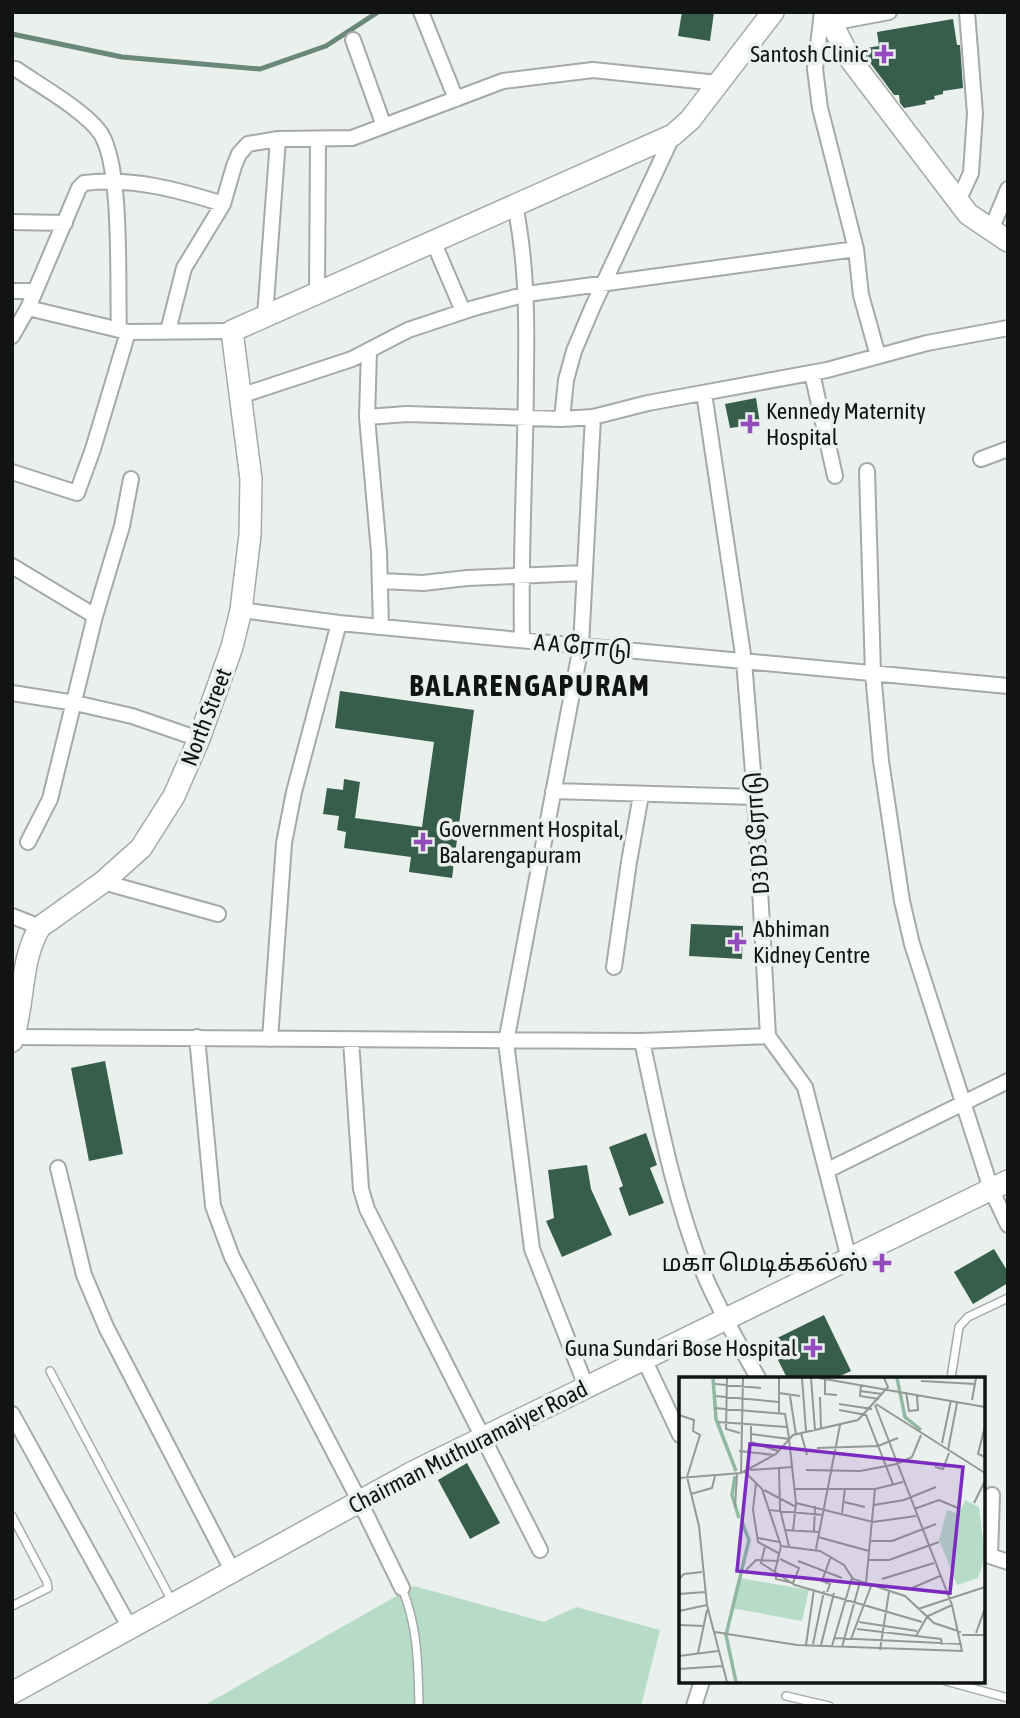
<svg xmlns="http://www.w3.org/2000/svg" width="1020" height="1718" font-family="'Asap Condensed','Noto Sans Tamil',sans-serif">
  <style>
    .green { fill: #b6dcc7 }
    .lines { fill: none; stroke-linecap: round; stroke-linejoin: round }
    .stream { stroke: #6a8877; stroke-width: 5 }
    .building { fill: #375e4b }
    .lane-casing { stroke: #a4aaa7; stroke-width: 10 }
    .street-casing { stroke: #a4aaa7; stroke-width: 18 }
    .secondary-casing { stroke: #a4aaa7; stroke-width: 24 }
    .lane { stroke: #fff; stroke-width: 7 }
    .street { stroke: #fff; stroke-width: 14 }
    .secondary { stroke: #fff; stroke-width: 21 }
    .poi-dot { fill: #944bbe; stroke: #eaf0ed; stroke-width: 2.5 }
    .labels { text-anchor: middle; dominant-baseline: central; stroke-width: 7; stroke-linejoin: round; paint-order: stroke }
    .poi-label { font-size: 23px; fill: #121413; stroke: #eaf0ed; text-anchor: end }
    .street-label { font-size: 23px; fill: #121413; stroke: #eaf0ed }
    .district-label { font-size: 30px; font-weight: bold; letter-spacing: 2px; fill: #121413; stroke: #eaf0ed }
    .inset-river { fill: none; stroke: #8fb9a2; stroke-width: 3.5 }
    .inset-road { fill: none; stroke: #949896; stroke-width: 2 }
    .view { fill: #7b2cbf; fill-opacity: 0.15; stroke: #7b2cbf; stroke-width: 3.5 }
    .inset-edge { fill: none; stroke: #121413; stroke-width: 3.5 }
  </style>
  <rect width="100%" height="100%" fill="#eaf0ed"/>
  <path class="green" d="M414,1586L544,1622L576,1607L660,1630L641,1706H203Z"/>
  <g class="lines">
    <path class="stream" d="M12,34L122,57L260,69L326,46L378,12"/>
  </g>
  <path class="building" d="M682,12H714L710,41L678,36Z
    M953,19L957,45H960L963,88L943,91V94L934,96L935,99L925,101L926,104L904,108L900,103L899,95H894L860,49L879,46L877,32Z
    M756,398L760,424L730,428L725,404Z
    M340,691L474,710L452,878L409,872L411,857L344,848L346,832L337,830L339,816L323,814L327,788L343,790L344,779L360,782L355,818L422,827L434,742L335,728Z
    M691,924L743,926L742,959L689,956Z
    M105,1061L123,1154L89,1161L71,1068Z
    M646,1133L657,1165L650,1168L664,1203L629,1216L619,1188L623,1186L609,1147Z
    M587,1165L591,1189L612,1235L562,1257L546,1221L554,1218L548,1170Z
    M994,1249L1008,1272V1283L973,1304L954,1272Z
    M824,1315L851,1371L836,1378H787L769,1342Z
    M467,1463L500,1523L470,1539L438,1480Z"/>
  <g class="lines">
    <g class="lane-casing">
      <path id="lane" d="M50,1371L173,1603
        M951,1378L959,1327L968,1317L1008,1298
        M12,1516L47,1582L48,1588L12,1606
        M402,1588C418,1627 418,1664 419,1706
        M946,1681L1008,1698
        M786,1696L829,1706"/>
    </g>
    <g class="street-casing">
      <path id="street" d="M421,12L456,99
        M822,12L815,69L820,108L856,249
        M831,23L889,12
        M353,40L384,126
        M16,69C39,85 87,112 101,134C123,169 117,285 119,330
        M958,201L971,173L975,114L967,12
        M515,205C526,259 527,313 526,369C526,459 520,549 522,640
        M12,222L65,223
        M991,230L1008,189
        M433,241L463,311
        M12,291H33
        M317,293L318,140
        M28,308L128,332L232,331
        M265,316L278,139
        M168,331L184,268L223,204L234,166L239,154L248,144L278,139L352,138L503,81L593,70L718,83
        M12,336L28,308L79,188L84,183C131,177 179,190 223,204
        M369,351L367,417L379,552L381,627
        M812,373L835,476
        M704,393L744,661L755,797L768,1036L805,1087L849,1259
        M240,396L352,359L408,330L474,308L527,294L856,249L861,295L878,356
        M367,417L407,414L562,419L593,417L648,403L827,370L927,343L1008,328
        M562,419L566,380L574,351L593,306L673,135
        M981,459L1008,449
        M867,471L873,673L881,761L902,901L912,944L991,1189L1008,1225
        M12,472L77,493L93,449L128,332
        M12,566L95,616
        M380,581L423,583L467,578L585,573
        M241,610L339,623L1008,686
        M12,693L75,703L132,716L199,739
        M553,791L755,797
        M28,842L50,799L95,616L122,526L131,479
        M103,882L218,914
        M12,916L40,927
        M614,967L629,862L641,795
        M14,1037L642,1041L768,1036
        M197,1037L213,1206L232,1257L360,1502L402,1588
        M270,1039L284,843L294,792L339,623
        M351,1040L361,1189L367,1209L540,1550
        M642,1041C659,1120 674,1199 704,1274C719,1310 739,1344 758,1378
        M58,1168L84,1275L106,1327L232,1570
        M828,1170L1008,1081
        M644,1359L680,1435
        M586,1386L532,1249L506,1042L581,646L593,417
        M12,1414L130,1628
        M992,1495L990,1556L1008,1562
        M694,1706L702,1681"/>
    </g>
    <g class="secondary-casing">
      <path id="secondary" d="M826,12L850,59L968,214L1008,241
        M12,1041C25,1005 19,961 40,927L103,882L141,848L174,796L199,739L232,647L241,610L250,535L251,479L232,331L673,135L690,120L773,12
        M12,1693L413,1472L1008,1181"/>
    </g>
    <use href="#lane" class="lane"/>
    <use href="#street" class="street"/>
    <use href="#secondary" class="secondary"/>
  </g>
  <g class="poi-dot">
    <path d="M880.5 43.5h7v7h7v7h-7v7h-7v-7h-7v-7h7z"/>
    <path d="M746.5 413.5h7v7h7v7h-7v7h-7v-7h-7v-7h7z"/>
    <path d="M419.5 831.5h7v7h7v7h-7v7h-7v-7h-7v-7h7z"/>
    <path d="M733.5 931.5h7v7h7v7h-7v7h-7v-7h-7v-7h7z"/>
    <path d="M878.5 1252.5h7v7h7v7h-7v7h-7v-7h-7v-7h7z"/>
    <path d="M809.5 1337.5h7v7h7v7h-7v7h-7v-7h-7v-7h7z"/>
  </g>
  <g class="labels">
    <g class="poi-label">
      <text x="868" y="54">Santosh Clinic</text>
      <text x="766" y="411" text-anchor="start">Kennedy Maternity<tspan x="766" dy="26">Hospital</tspan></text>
      <text x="439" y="829" text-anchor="start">Government Hospital,<tspan x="439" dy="26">Balarengapuram</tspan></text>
      <text x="753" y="929" text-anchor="start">Abhiman<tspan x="753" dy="26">Kidney Centre</tspan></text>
      <text x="868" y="1263">மகா மெடிக்கல்ஸ்</text>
      <text x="797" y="1348">Guna Sundari Bose Hospital</text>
    </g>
    <g class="street-label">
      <text transform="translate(583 646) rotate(5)">A A ரோடு</text>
      <text transform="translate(206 717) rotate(-69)">North Street</text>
      <text transform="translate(757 833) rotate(-94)">D3 D3 ரோடு</text>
      <text transform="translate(468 1447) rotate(-27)">Chairman Muthuramaiyer Road</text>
    </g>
    <g class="district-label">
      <text x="530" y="685">BALARENGAPURAM</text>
    </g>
  </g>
  <g transform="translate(679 1377)">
    <rect width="306" height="306" fill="#eaf0ed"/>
    <path d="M286,123L300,130L306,179L299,201L278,208L260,163L268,133L280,137ZM61,201L130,213L123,244L52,231Z" fill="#b6dcc7"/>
    <path class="inset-river" d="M34,1L37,42L57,94M218,1L226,40L242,53M56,99L53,118L60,141M57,305L47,258L70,163L63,145"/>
    <path class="inset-road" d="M48,1L47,52L61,56M123,1L127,54M132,1L136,53M140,1L306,30M146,3V17L158,18M242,4L296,7M36,7L82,11M182,8L181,19L200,22M181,14L203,17M227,15L230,34L239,33L238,19M100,16L121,19M36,19L100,25M111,19L117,58M141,20L142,52M293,23L297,1M160,27L193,32M197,27L306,96M35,31L106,37L110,61M160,33L187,38L214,107M100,36V1M0,38L15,43L14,54L21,58L8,100M39,45L108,50M72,47V65L99,74M306,49L299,77L306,80M122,56L128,78M72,57L110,62L117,126L114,154M263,66L272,23M138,71L199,69L219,61M269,73L278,26M60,74L95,78M256,90L264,92L270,76M71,93L100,91M127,93L181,94L218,87L233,80L242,58M65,94L83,112L102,169L96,194M62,96L64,1M8,100L20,149L28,228L48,305M0,101L62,96L97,77L114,58L179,43L209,10L205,1M77,106L74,133L79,165L101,177M116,112H196L224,105M85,113L117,130M12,117L33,111L36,99M165,125L186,130M117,126L194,145L237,139M295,126L306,104M195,128L225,123L257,110M56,130L58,97M235,132L260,123L279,131M90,133L144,138M163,136L166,111M106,153L140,155M135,154L136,129M139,160L190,174M79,161L100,165M191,164H213L257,147M86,169L82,186L116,208L243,245M102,169L141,174L165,188L174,202L226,219L255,246L282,255M110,169L101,132L100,91L113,90M137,172L161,48M189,183H210L260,165M119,184L163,201M67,193L77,183L100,184M97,195V202L114,206L120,191L101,182M0,202L5,197L23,195M203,202L255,186M187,206L196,112M233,211L261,199M148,215L151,207L143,204L152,179M0,217L26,215M239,232L306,210M0,234L28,228M247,240L273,228M180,245L238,254M0,248L25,249M178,252L237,259L248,240M36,255L118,268L283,274L273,228L196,28M297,256L306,231M283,258H306M237,259L262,262L263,268M155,261L283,267M172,262L192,209M134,267L145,214M127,268L135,212M142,268L155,216M153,269L173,201M163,270L181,205M201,273L210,215M19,276L28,233M0,279L39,274M0,292L44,289"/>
    <path class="view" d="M71,67L284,90L271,216L58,194Z"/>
    <rect width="306" height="306" class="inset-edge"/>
  </g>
  <rect width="1020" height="1718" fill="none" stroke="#121413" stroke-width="28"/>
</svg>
